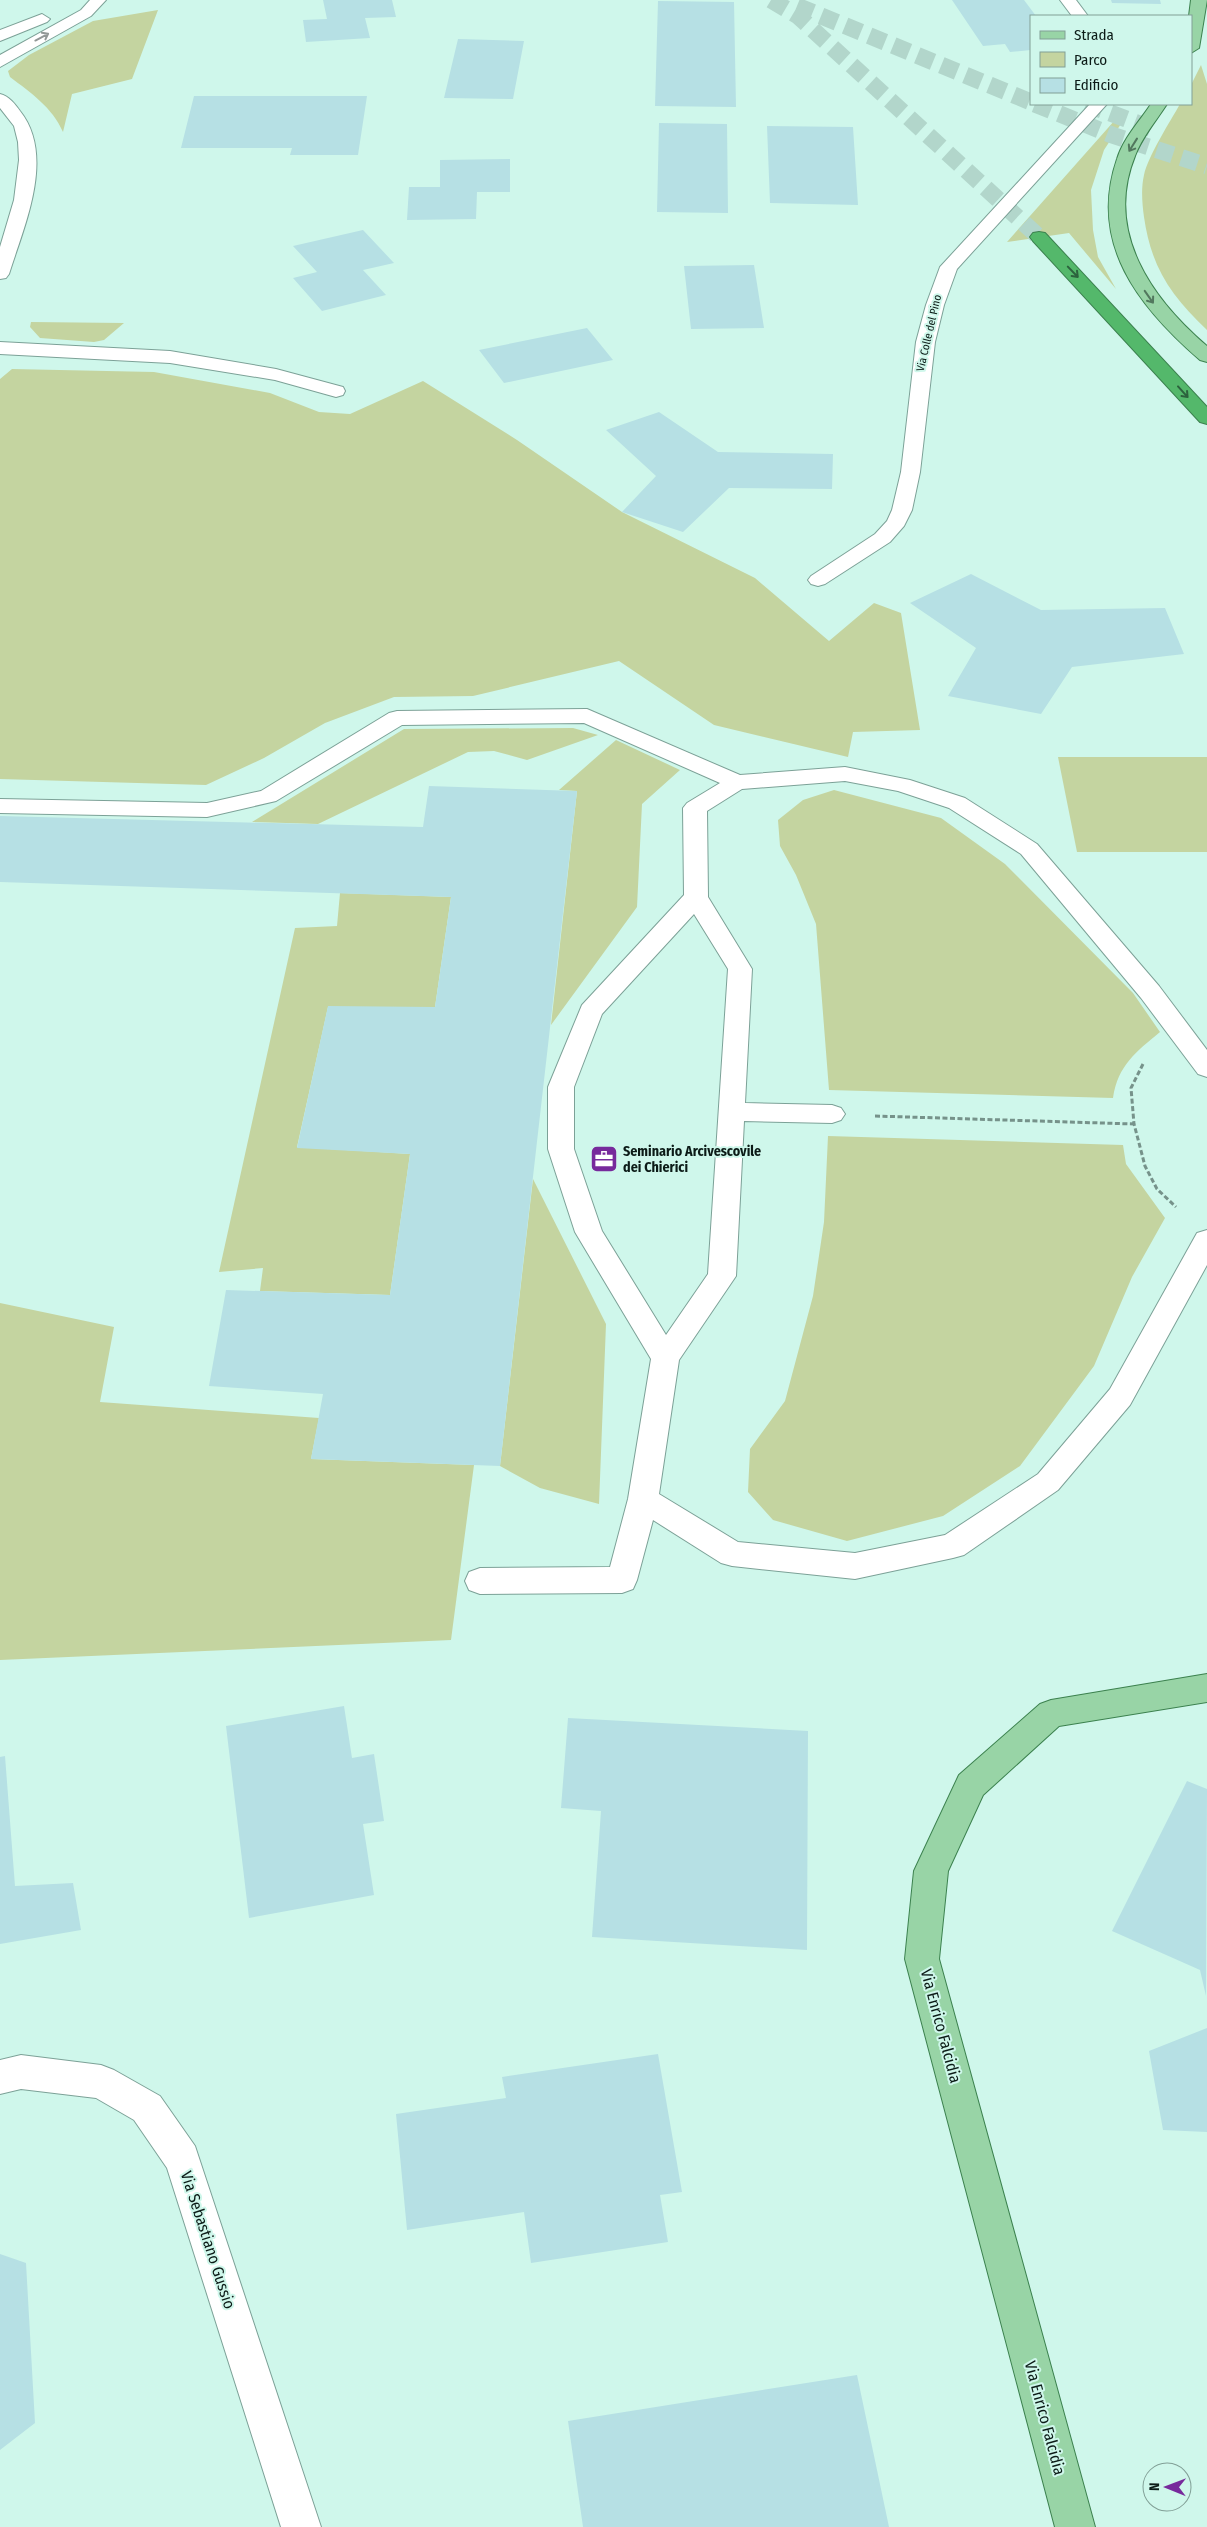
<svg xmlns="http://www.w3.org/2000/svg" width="1207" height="2527" font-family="'Fira Sans Condensed',sans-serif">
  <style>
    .green { fill: #c4d4a0 }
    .building { fill: #b6e0e4 }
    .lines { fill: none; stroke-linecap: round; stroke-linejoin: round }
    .motorway-tunnel { stroke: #b2d6cb; stroke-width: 17; stroke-dasharray: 17 9; stroke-linecap: butt }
    .service-casing { stroke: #7ca197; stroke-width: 2 }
    .minor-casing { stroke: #7ca197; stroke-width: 2 }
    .primary-casing { stroke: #3b814e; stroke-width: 2 }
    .motorway-casing { stroke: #3b814e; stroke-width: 2 }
    .path { stroke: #76928a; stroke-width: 3; stroke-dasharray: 5 2.5; stroke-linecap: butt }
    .service { fill: #fff; fill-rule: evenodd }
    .minor { fill: #fff; fill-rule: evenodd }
    .primary { fill: #98d4a6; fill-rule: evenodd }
    .motorway { fill: #54b86b; fill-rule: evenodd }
    .oneway { stroke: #929897 }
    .oneway2 { stroke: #52785e }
    .oneway3 { stroke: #2c623d }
    .labels { text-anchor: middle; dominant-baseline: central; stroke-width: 4; stroke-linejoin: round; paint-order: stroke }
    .far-street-label { font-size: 11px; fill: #0c1b17; stroke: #cff7eb }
    .poi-label { font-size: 14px; font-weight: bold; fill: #0c1b17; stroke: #cff7eb; text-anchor: start }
    .near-street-label { font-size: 16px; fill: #0c1b17; stroke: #cff7eb }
  </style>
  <rect width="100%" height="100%" fill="#cff7eb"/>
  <path class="green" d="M158,10L132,79L72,94L63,132C52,107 31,93 10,77L8,71L29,55L93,21Z
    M1201,65L1207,84V330C1171,296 1151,267 1144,217C1142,203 1141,188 1144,175C1148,156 1170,122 1180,104H1191V85Z
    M1123,111L1128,113L1104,150L1091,190L1093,230L1098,257L1116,289L1069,233L1007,242Z
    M31,322L124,323L104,340L94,342L40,338L30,327Z
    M12,369L154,372L270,393L319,412L350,414L423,381L517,440L622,512L755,578L829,641L874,603L901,613L920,730L853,732L848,757L714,725L619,661L473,696L394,697L325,723L264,758L206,785L0,779V379Z
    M573,728L598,735L527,760L494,751L468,752L318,824L252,822L404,729Z
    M616,740L680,770L642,804L637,907L551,1025L577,791L559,790Z
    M1058,757H1207V852H1077Z
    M834,790L941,818L1005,864L1133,993L1160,1032C1136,1052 1118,1065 1113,1098L829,1090L816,924L796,875L780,846L778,820L803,800Z
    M340,893L451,897L435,1007H328L297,1147L410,1154L390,1295L260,1291L263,1268L219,1272L295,928L337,926Z
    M828,1136L1123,1145L1126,1164L1165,1218L1132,1277L1094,1366L1020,1466L943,1516L847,1541L773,1520L748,1492L750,1449L785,1401L813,1296L824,1222Z
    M533,1179L606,1324L599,1504L540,1488L500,1466Z
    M0,1303L114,1327L100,1402L319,1418L311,1459L474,1465L451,1640L0,1660Z"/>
  <path class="building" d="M323,0H392L396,17L365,18L370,38L306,42L303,20L327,19Z
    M952,0H1024L1036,16H1031V50L1010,52L1005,44L983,46Z
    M1111,0H1160L1161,4L1112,3Z
    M658,1L734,2L736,107L655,106Z
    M458,39L524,41L513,99L444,98Z
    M194,96H367L358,155H290L292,148H181Z
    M659,123L727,124L728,213L657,212Z
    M767,126L853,127L858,205L770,203Z
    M510,159V192H477L476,219L407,220L409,187H440V160Z
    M363,230L394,263L363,270L386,295L322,311L293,278L317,272L293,246Z
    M754,265L764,328L691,329L684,266Z
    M587,328L613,360L504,383L479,350Z
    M659,412L718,452L833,454L832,489L729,488L683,532L622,512L656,476L606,430Z
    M971,574L1041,610L1165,608L1184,654L1072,667L1041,714L948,696L976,648L910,603Z
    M429,786L577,791L500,1466L311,1459L323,1394L209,1386L226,1290L390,1295L410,1154L297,1148L328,1006L435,1007L451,897L0,882V816L423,827Z
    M344,1706L352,1758L374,1754L384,1821L363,1824L374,1895L249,1918L226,1726Z
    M568,1718L808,1731L807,1950L592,1937L601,1811L561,1808Z
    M5,1756L15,1886L73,1883L81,1930L0,1944V1757Z
    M1187,1781L1207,1789L1206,1996L1200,1970L1112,1931Z
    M1207,2028V2132L1163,2130L1149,2051Z
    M658,2054L682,2192L660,2195L668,2242L531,2263L524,2212L407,2230L396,2114L506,2098L502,2077Z
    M0,2254L26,2263L35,2423L0,2450Z
    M857,2375L889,2527H583L568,2421Z"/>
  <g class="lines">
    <path class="motorway-tunnel" d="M771,0L798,16L1039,237
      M797,6L1031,102
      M1035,104L1112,135L1207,166
      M1086,104L1156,130"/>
    <g class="service-casing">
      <path id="service" d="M587,709L740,775L845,767L910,780L965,798L1037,844L1159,986L1207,1050V1077L1198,1074L1141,998L1021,854L949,808L898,791L845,781L742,789L707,811L708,897L752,969L745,1103L832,1105L841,1108L845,1114L841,1120L832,1123L744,1121L736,1276L679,1360L659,1494L738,1542L855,1553L945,1535L1038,1474L1110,1389L1197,1233L1207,1230V1265L1130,1405L1058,1490L964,1555L953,1558L855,1579L732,1566L721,1563L653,1520L637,1580L633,1589L622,1593L480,1594L469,1590L465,1581L469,1572L480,1568L610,1567L628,1499L651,1359L575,1232L548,1149V1087L582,1005L684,895L683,808L687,803L720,783L584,723L402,725L276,801L207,817L0,813V799L207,803L261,791L389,713L397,711ZM694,914L728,969L708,1274L666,1335L602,1231L574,1149V1087L602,1014Z"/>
    </g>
    <g class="minor-casing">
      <path id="minor" d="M90,0H106L91,16L0,67V55L81,10Z
        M1060,0H1076L1088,16H1072Z
        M42,14L50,19L47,22L0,41V30Z
        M0,94C9,96 15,104 20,111C56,156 24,226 9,274L6,278L0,279V247L14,200L19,160L18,142L14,126L0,108Z
        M1090,104H1107L957,269L944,305L935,342L920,472L912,510L904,526L890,542L825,584L818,586L811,584L808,580L811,576L875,534L887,521L892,510L901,472L916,342L926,305L940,267Z
        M0,342L170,351L276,369L343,387L345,391L343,395L336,397L275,380L170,363L0,354Z
        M21,2055L101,2065L114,2070L160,2096L195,2146L321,2527H281L167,2168L134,2120L96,2098L21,2089L0,2094V2060Z"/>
    </g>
    <g class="primary-casing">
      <path id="primary" d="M1191,0H1207L1199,48L1191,53V16H1189Z
        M1151,104H1167C1156,121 1142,137 1135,156C1104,232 1152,299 1207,346V362L1200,360C1139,307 1088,244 1117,159C1123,139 1139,122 1151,104Z
        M1207,1674V1702L1059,1726L983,1795L948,1871L939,1959L1095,2527H1055L905,1959L914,1871L959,1775L1040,1704L1051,1700Z"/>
    </g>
    <g class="motorway-casing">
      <path id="motorway" d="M1039,232L1045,233L1207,407V424L1200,422L1033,241L1030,237L1033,233Z"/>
    </g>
    <path class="path" d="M1143,1064L1131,1088L1134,1124L1145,1166L1157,1189L1176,1207
      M875,1116L1134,1124"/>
    <use href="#service" class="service"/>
    <use href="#minor" class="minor"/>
    <use href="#primary" class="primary"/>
    <use href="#motorway" class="motorway"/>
  </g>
  <defs><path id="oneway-shaft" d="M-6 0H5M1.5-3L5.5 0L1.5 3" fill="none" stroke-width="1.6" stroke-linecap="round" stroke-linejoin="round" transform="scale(1.25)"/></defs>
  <use class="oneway" href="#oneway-shaft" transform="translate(42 37) rotate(-28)"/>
  <g class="oneway2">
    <use href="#oneway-shaft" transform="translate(1133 145) rotate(122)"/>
    <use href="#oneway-shaft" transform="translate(1149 297) rotate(55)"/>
  </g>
  <g class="oneway3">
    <use href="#oneway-shaft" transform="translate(1073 272) rotate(46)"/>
    <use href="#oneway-shaft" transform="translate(1183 392) rotate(48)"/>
  </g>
  <defs>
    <g id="office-square" transform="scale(1.4375)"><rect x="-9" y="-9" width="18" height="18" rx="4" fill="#772a9c" stroke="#cff7eb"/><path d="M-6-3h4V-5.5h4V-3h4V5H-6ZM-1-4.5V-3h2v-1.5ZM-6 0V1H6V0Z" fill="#fff"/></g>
  </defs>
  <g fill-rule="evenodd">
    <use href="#office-square" x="604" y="1159"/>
  </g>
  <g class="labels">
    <g class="far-street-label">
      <text transform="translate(929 333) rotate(-77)">Via Colle del Pino</text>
    </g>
    <g class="poi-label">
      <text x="623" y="1151">Seminario Arcivescovile<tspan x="623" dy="16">dei Chierici</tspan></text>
    </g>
    <g class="near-street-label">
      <text transform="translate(941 2026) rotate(75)">Via Enrico Falcidia</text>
      <text transform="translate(208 2240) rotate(72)">Via Sebastiano Gussio</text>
      <text transform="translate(1045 2418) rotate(75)">Via Enrico Falcidia</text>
    </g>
  </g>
  <rect x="1030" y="15" width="162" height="90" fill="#cff7eb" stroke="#819f96"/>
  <rect x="1040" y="31" width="25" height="8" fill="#98d4a6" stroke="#819f96"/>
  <text x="1074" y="40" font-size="15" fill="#0c1b17">Strada</text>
  <rect x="1040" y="52" width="25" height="15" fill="#c4d4a0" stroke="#819f96"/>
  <text x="1074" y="65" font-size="15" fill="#0c1b17">Parco</text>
  <rect x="1040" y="78" width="25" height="15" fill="#b6e0e4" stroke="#819f96"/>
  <text x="1074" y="90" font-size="15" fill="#0c1b17">Edificio</text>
  <g transform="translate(1167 2487) rotate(271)"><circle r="24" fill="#cff7eb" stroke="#819f96"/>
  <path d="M0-4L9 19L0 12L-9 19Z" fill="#772a9c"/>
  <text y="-8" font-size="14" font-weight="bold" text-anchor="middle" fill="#0c1b17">N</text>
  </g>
</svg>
